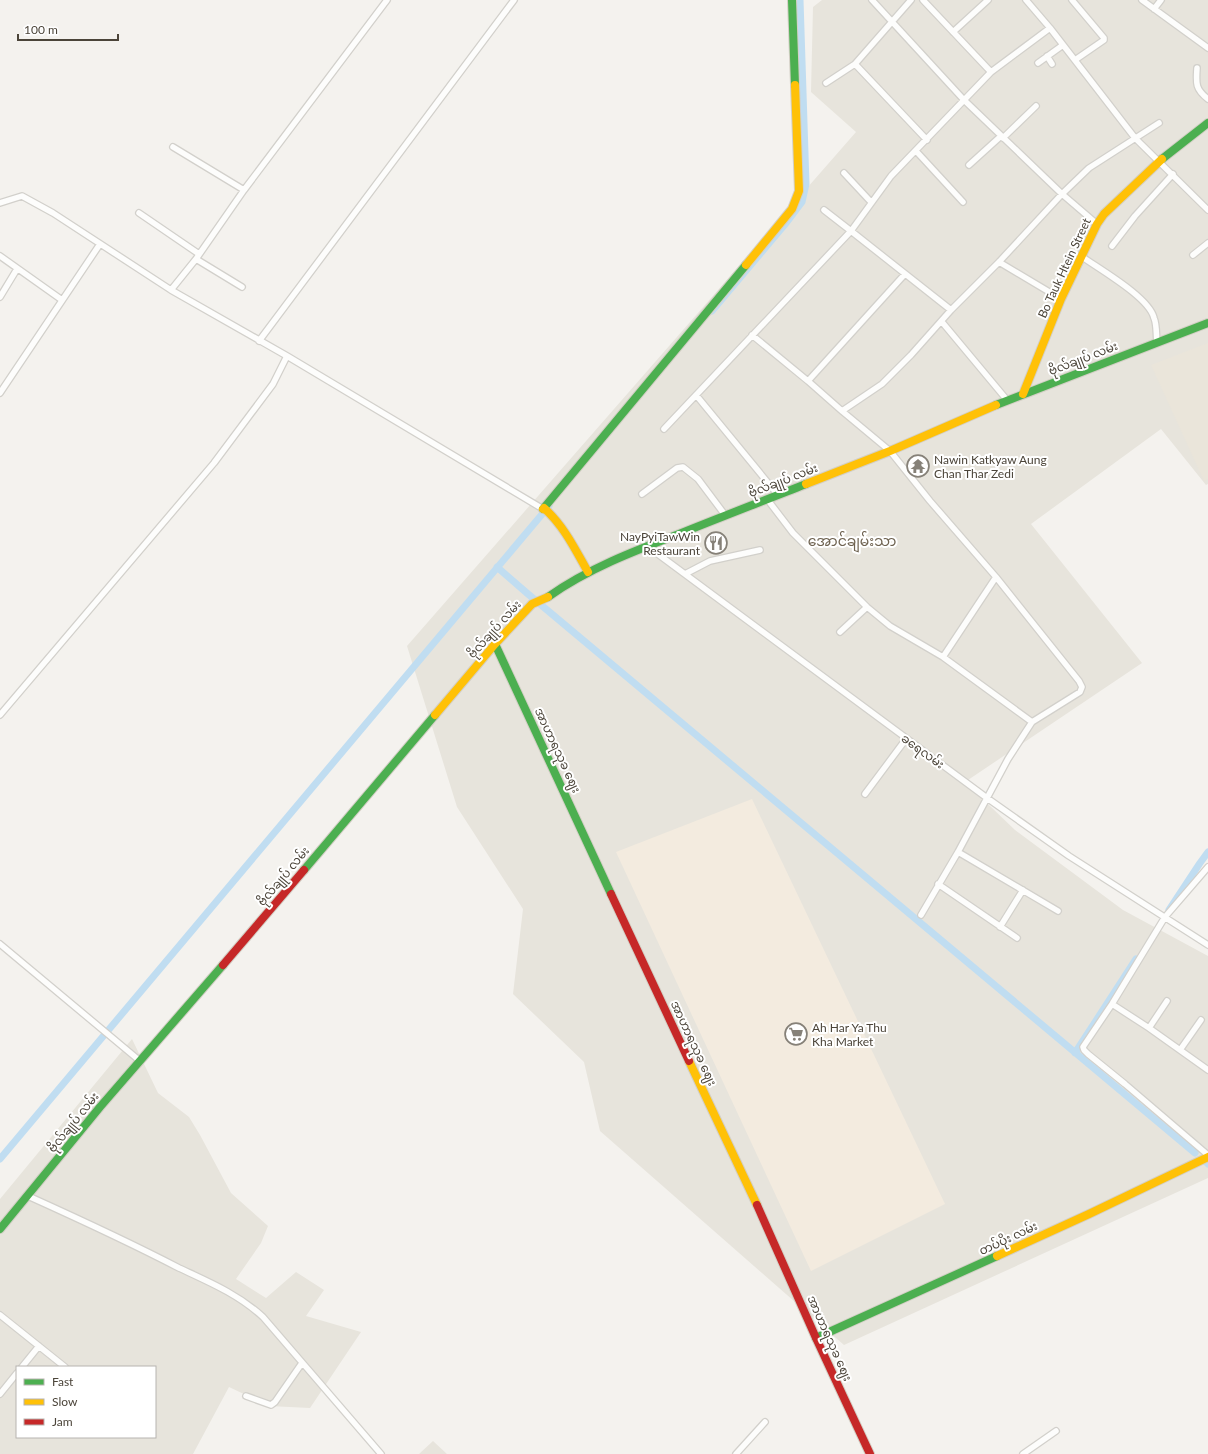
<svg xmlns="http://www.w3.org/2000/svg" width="1208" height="1454" font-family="Lato,'Noto Sans Myanmar',sans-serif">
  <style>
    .residential { fill: #e7e4dc; fill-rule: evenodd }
    .commercial { fill: #f3ebdf }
    .education { fill: #eae5da }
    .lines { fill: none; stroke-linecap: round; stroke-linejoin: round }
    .canal { stroke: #c0ddf1; stroke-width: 7 }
    .street-casing { stroke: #d2d0cb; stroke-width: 8 }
    .fast-casing { stroke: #d3cfc5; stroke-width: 10 }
    .slow-casing { stroke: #d3cfc5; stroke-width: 10 }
    .jam-casing { stroke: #d3cfc5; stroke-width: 10 }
    .street { stroke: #fdfdfc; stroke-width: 5.5 }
    .fast { stroke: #4caf50; stroke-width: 8 }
    .slow { stroke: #ffc107; stroke-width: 8 }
    .jam { stroke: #c62828; stroke-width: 8 }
    .labels { text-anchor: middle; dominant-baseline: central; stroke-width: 4; stroke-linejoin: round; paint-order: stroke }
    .street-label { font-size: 12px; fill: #4b4439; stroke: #fff }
    .poi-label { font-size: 12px; fill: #4b4439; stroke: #fff; text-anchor: start }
    .quarter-label { font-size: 14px; fill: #6e6250; stroke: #fff }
  </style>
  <rect width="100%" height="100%" fill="#f4f2ee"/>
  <path class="residential" d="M822,0H1208V484L1206,485L1161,429L1031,524L1142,663L965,782L1015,830L1123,910L1208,956V1178L844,1345L600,1131L584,1062L513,994L523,909L457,807L407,646L856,132L811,92L813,7Z
    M132,1039L158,1093L189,1117L200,1135L231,1193L268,1226L261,1243L236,1279L266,1298L296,1272L324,1290L306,1316L361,1332L310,1408L269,1406L229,1387L193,1454H0V1199ZM17,1367H155V1437H17Z
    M433,1441L447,1454H419Z"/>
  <path class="commercial" d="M752,799L945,1204L811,1271L616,852Z"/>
  <path class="education" d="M1208,343V479L1204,481L1151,365Z"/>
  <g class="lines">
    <path class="canal" d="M712,311L787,222L802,202L806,184L800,0
      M497,567L528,594L1195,1153
      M1169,910L1200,863L1208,852
      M1075,1053L1136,959
      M0,1159L549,506
      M1207,1163L1208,1164"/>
    <g class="street-casing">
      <path id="street" d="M872,0L964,100L1062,194L1097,224
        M923,0L991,72
        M1026,0L1050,28L1135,138L1208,210
        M1072,0L1104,38V40L1075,60
        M1142,0L1208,48
        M1154,9L1161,0
        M953,32L988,0
        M1047,56L1052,64
        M1038,63L1063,45
        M855,64L927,140
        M1197,68C1196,83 1195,89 1208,99
        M826,83L855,64L911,0
        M1003,138L1036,106
        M173,147L244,190
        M916,151L963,202
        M969,165L1001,136
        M844,173L871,202
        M0,203L22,196L53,213L171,290L287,356L543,509
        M139,213L199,254
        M1112,246L1135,216L1173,174
        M1193,255L1208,243
        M0,256L62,300
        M1081,256C1099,269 1149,297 1154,318C1157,325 1156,335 1157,343
        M196,259L242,287
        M999,262L1061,299
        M905,274L808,381L842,411L890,451L930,501L996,577L1079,681L1082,687L1080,692L1032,722L1008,759L958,852L921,915
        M171,290L196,259L244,190L387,0
        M0,297L17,269
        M951,310L851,231L891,176L991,72L1050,28
        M942,322L1007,400
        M752,335L808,381
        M259,341L514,0
        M0,393L100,244
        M696,395L778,495
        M842,411L882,384L911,355L951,310L999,262L1062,194L1089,168L1159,123
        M664,429L851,231L824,210
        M642,494L677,468L683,467L698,479L725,515
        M767,499L793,533L867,607L890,626L943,657L1032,722
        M647,546L987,798L1069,856L1208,945
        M685,574L710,561L760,550
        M840,632L867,607
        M943,657L996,577
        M0,715L214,463L273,384L287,356
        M865,794L906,739
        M958,852L1058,911
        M1208,867L1165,917L1112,1004L1083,1047L1084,1050L1088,1054L1125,1084L1208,1155
        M938,884L1017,938
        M1000,927L1023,890
        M0,944L140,1061
        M1112,1004L1149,1028L1208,1070
        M1149,1028L1167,1001
        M1180,1050L1201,1020
        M28,1196C79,1219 129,1242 179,1268C209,1282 238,1294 263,1317L381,1454
        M0,1315L65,1367
        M22,1367L39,1346
        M0,1394L17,1373
        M246,1396L271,1405L275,1402L302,1363
        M736,1454L765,1422
        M1023,1454L1056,1431"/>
    </g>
    <g class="fast-casing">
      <path id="fast" d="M792,0L795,85
        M1162,159L1208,123
        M996,405L1208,323
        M543,509L746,265
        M548,597C587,569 634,551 679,534C721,517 763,501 806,484
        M495,644L611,894
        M304,870L435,715
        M0,1229L100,1107L223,965
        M816,1338L997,1256"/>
    </g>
    <g class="slow-casing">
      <path id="slow" d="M746,265L792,209L799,191L795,85
        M1023,394L1061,299L1097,224L1104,214L1162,159
        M806,484L890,451L996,405
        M543,509L544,508C564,526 575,549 588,572
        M435,715L495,644L532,604L548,597
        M689,1061L757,1205
        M997,1256L1089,1214L1208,1157"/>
    </g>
    <g class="jam-casing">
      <path id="jam" d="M611,894L689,1061
        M223,965L304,870
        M757,1205L816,1338L870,1454"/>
    </g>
    <use href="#street" class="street"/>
    <use href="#fast" class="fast"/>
    <use href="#slow" class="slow"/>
    <use href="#jam" class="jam"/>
  </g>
  <defs>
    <g id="temple-ring" transform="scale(1.15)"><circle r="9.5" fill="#fff" stroke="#868178" stroke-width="1.5"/><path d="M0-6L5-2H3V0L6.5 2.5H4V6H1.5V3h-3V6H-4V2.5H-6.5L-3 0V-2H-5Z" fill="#868178"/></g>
    <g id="restaurant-ring" transform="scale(1.15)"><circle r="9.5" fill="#fff" stroke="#868178" stroke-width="1.5"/><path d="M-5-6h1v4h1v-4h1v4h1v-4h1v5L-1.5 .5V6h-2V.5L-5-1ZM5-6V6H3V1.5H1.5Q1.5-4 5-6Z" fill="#868178"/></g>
    <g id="supermarket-ring" transform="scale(1.15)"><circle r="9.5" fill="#fff" stroke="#868178" stroke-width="1.5"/><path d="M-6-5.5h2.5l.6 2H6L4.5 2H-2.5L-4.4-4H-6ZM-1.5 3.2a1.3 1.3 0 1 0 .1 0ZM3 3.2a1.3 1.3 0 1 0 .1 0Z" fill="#868178"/></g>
  </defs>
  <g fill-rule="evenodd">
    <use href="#temple-ring" x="918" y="466"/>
    <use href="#restaurant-ring" x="716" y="543"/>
    <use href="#supermarket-ring" x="796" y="1034"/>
  </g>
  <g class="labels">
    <g class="street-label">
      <text transform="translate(1064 268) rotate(-65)">Bo Tauk Htein Street</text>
      <text transform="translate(1083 358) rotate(-21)">ဗိုလ်ချုပ် လမ်း</text>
      <text transform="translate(783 480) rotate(-21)">ဗိုလ်ချုပ် လမ်း</text>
      <text transform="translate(494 629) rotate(-48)">ဗိုလ်ချုပ် လမ်း</text>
      <text transform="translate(558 750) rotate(65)">အာဟာရသုခ ဈေး</text>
      <text transform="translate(923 751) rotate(36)">ခရေလမ်း</text>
      <text transform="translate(283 876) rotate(-50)">ဗိုလ်ချုပ် လမ်း</text>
      <text transform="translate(694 1043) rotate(65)">အာဟာရသုခ ဈေး</text>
      <text transform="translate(73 1122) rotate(-51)">ဗိုလ်ချုပ် လမ်း</text>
      <text transform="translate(1008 1238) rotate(-25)">တပ်ပိုး လမ်း</text>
      <text transform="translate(830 1338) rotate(66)">အာဟာရသုခ ဈေး</text>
    </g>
    <g class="poi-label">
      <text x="934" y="459">Nawin Katkyaw Aung<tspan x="934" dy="14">Chan Thar Zedi</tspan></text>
      <text x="700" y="536" text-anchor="end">NayPyiTawWin<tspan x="700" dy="14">Restaurant</tspan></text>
      <text x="812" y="1027">Ah Har Ya Thu<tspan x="812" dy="14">Kha Market</tspan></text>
    </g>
    <g class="quarter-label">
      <text x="852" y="540">အောင်ချမ်းသာ</text>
    </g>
  </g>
  <rect x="16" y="1366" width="140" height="72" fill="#ffffff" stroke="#b7b4b0"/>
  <rect x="24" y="1379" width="20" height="6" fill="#4caf50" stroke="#b7b4b0"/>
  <text x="52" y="1386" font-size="12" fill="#4b4439">Fast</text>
  <rect x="24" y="1399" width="20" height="6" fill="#ffc107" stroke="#b7b4b0"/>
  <text x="52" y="1406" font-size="12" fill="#4b4439">Slow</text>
  <rect x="24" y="1419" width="20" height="6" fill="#c62828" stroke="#b7b4b0"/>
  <text x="52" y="1426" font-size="12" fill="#4b4439">Jam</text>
  <path d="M18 34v6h100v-6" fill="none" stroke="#4b4439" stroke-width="2"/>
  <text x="24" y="34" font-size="12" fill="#4b4439" stroke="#ffffff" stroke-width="3" paint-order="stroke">100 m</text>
</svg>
